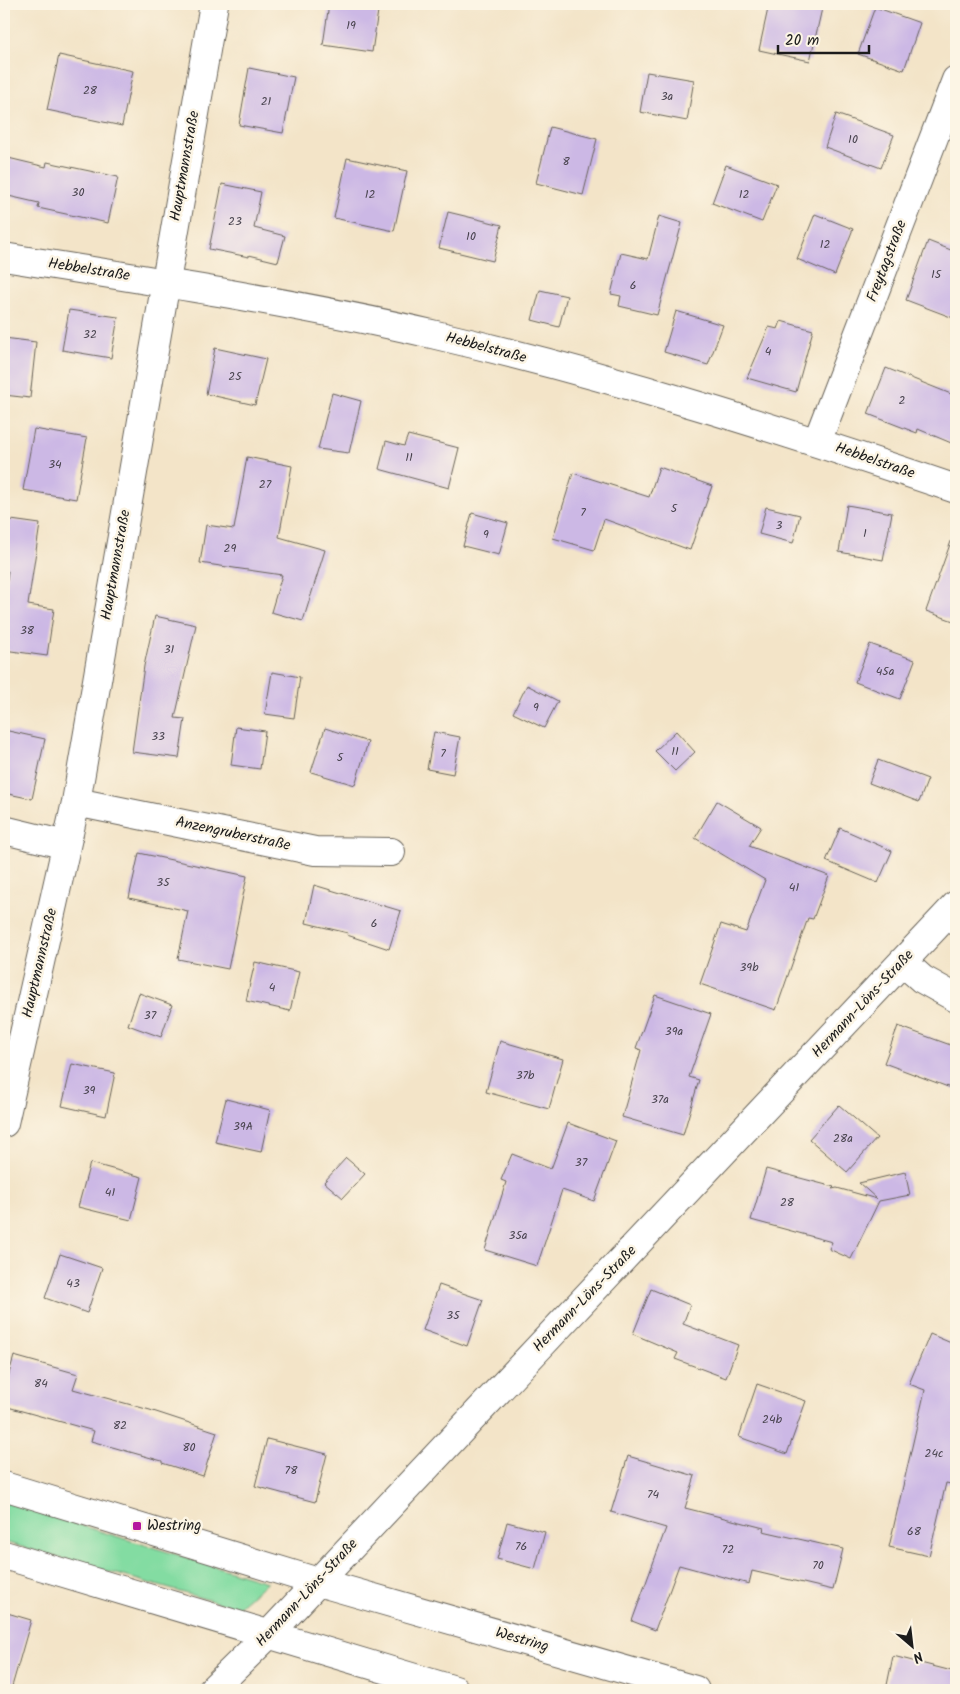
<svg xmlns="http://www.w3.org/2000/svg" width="960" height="1694" font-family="Kalam,sans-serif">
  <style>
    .green { fill: #83dca2; stroke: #507c5f }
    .building { fill: #ccb8e5 }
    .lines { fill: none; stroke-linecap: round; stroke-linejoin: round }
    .street-casing { stroke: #676258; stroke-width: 30 }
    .secondary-casing { stroke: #676258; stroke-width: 30 }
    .street { stroke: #fff; stroke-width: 28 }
    .secondary { stroke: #fff; stroke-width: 28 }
    .poi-dot { fill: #b5179e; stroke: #fcf5e5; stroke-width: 2 }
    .labels { text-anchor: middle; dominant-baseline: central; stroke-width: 5; stroke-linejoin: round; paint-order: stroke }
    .number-label { font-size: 12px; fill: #48434e }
    .street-label { font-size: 15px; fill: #1c1c1c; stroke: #fcf5e5 }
    .poi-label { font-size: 15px; fill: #1c1c1c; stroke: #fcf5e5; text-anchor: start }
  </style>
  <rect width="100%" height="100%" fill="#fcf5e5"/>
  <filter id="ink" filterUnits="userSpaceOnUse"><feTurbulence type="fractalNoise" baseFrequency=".02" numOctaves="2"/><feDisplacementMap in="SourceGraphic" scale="10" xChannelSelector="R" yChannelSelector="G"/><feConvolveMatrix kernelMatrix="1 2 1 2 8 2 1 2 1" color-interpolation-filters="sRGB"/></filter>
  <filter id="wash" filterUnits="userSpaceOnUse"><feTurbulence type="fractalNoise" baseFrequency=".0096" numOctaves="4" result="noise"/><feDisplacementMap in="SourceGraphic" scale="20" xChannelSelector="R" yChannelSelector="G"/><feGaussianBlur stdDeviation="1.12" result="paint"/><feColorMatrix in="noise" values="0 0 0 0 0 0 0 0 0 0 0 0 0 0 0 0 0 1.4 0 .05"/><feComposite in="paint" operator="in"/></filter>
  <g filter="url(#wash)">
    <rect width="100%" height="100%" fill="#f3e4c8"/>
    <path class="green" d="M4,1502L267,1582L237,1608L4,1542Z"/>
    <g id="blocks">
      <path class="building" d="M329,4H379L372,52L323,45Z
        M769,4H823L810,61L759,50Z
        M875,7L920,23L904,70L858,54Z
        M59,55L133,71L122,126L47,110Z
        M249,68L294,77L283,133L239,125Z
        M647,72L694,80L687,121L640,112Z
        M836,114L894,135L881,168L825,147Z
        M550,127L597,139L583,195L536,183Z
        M4,157L46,167L47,162L118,177L108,223L38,208L39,203L4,195Z
        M347,158L407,171L394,231L334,218Z
        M726,165L777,184L762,222L712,203Z
        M222,184L261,192L254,228L285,236L278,262L249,255V257L209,249Z
        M448,212L502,225L493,261L439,248Z
        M815,214L853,229L835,275L797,259Z
        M659,216L682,223L657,315L619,306L621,296L611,294L621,253L648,259Z
        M928,241L956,252V319L906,300Z
        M540,290L567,296L559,327L532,320Z
        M69,310L118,317L111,358L62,350Z
        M676,311L723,325L708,365L664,352Z
        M781,321L813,330L796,392L747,378L769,327L778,329Z
        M4,338L36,342L30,398L4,395Z
        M215,348L266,359L255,405L206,394Z
        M886,368L956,396V445L918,429L917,433L868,414Z
        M332,393L361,401L349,453L318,449Z
        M34,429L87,438L76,499L23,490Z
        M408,435L459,448L449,488L379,469L386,441L404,446Z
        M247,457L292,466L279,537L325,550L303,621L271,612L282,575L200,563L206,525L234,529Z
        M659,467L712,486L690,550L604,519L594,550L553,538L573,473L649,497Z
        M847,505L892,513L883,560L839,552Z
        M766,507L800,515L793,543L759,534Z
        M472,513L508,523L499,555L463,546Z
        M4,519L40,524L28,605L54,609L47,656L4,650V603L8,571L4,570Z
        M953,536L956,537V622L926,611Z
        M155,616L196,625L175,718L185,719L179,758L132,752L144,666Z
        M870,644L915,660L900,699L855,682Z
        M272,672L300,677L294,718L265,714Z
        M527,685L558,701L544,728L513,713Z
        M236,727L265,731L260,769L231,765Z
        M325,728L368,742L355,785L311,772Z
        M4,730L45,739L32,799L4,793Z
        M676,731L695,752L675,771L655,751Z
        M434,732L460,737L453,774L427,769Z
        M878,760L928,779L919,802L869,783Z
        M717,801L761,827L749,846L829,876L813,919L808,918L776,1010L700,984L721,924L746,932L765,880L695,838Z
        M840,828L892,851L878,883L826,861Z
        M139,853L247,876L228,969L178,959L188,911L129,898Z
        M314,885L401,911L389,949L347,935L348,933L306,923Z
        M255,962L299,972L290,1011L246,1001Z
        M139,993L172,1005L161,1037L128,1025Z
        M655,995L711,1014L689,1077L699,1080L683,1135L622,1117L641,1050L636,1048Z
        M898,1026L956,1047V1090L884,1063Z
        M500,1041L563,1059L549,1109L486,1092Z
        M72,1064L115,1073L106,1116L62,1106Z
        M226,1099L270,1110L261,1152L215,1142Z
        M839,1105L877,1138L847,1172L809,1139Z
        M568,1123L616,1141L594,1201L562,1190L537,1266L485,1250L506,1182L501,1180L512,1154L551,1169Z
        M346,1158L365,1174L343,1198L324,1182Z
        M90,1163L142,1177L131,1220L78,1207Z
        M766,1169L834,1187L832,1189L837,1188L877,1199L859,1183L905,1172L910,1195L879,1201L851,1259L829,1249L832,1242L751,1220Z
        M60,1254L102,1268L87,1313L45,1298Z
        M439,1285L483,1300L467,1346L423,1330Z
        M651,1289L690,1305L683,1324L738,1345L726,1378L675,1359L678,1353L633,1334Z
        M930,1334L956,1345V1485L946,1483L929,1556L889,1547L925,1390L909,1384Z
        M14,1356L78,1374L73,1389L150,1410L217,1432L203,1476L162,1463V1461L91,1441L94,1431L4,1406V1391Z
        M757,1384L806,1401L787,1454L739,1437Z
        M267,1439L327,1454L315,1502L255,1486Z
        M628,1456L695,1476L685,1508L764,1528L763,1531L843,1549L833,1590L752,1571L749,1584L679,1565L655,1630L632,1621L666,1528L611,1512Z
        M507,1522L545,1532L535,1569L497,1559Z
        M4,1612L31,1620L11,1690H4Z
        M893,1656L956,1672V1690H886Z"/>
    </g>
  </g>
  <g filter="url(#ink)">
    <use href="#blocks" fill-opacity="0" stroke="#676258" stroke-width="1"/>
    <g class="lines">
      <g class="street-casing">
        <path id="street" d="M4,257C148,280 293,302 436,335C612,376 785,431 956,489
          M817,442L956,80
          M76,802L315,851L391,852
          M4,830L66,845
          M903,962L922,979L956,998
          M4,1123L76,802L214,4
          M4,1555L455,1690
          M212,1690L268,1635L956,905"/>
      </g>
      <g class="secondary-casing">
        <path id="secondary" d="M4,1486L318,1582L695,1690"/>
      </g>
      <use href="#street" class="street"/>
      <use href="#secondary" class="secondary"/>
    </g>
  </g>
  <rect class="poi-dot" x="132" y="1521" width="10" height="10" rx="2.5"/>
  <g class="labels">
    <g class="number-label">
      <text x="351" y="25">19</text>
      <text x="90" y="90">28</text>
      <text x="667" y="96">3a</text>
      <text x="266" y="101">21</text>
      <text x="853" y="139">10</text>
      <text x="566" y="161">8</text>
      <text x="78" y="192">30</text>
      <text x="370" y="194">12</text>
      <text x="744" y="194">12</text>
      <text x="235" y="221">23</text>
      <text x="471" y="236">10</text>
      <text x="825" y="244">12</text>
      <text x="936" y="274">15</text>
      <text x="633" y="285">6</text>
      <text x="90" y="334">32</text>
      <text x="768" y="351">4</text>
      <text x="235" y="376">25</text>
      <text x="902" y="400">2</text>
      <text x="409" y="457">11</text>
      <text x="55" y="464">34</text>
      <text x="265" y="484">27</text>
      <text x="674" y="508">5</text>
      <text x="583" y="512">7</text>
      <text x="779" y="525">3</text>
      <text x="865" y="533">1</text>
      <text x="486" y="534">9</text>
      <text x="230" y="548">29</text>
      <text x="27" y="630">38</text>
      <text x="169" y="649">31</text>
      <text x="885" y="671">45a</text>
      <text x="536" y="707">9</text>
      <text x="158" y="736">33</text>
      <text x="675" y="751">11</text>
      <text x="443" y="753">7</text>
      <text x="340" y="757">5</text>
      <text x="163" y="882">35</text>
      <text x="794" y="887">41</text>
      <text x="374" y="923">6</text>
      <text x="749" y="967">39b</text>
      <text x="272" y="987">4</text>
      <text x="150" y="1015">37</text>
      <text x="674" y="1031">39a</text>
      <text x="525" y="1075">37b</text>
      <text x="89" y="1090">39</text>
      <text x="660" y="1099">37a</text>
      <text x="243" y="1126">39A</text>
      <text x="843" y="1138">28a</text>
      <text x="581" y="1162">37</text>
      <text x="110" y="1192">41</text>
      <text x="787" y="1202">28</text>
      <text x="518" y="1235">35a</text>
      <text x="73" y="1283">43</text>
      <text x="453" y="1315">35</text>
      <text x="41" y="1383">84</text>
      <text x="772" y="1419">24b</text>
      <text x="120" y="1425">82</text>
      <text x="189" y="1447">80</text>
      <text x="934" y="1453">24c</text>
      <text x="291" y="1470">78</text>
      <text x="653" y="1494">74</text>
      <text x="914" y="1531">68</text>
      <text x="521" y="1546">76</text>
      <text x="728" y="1549">72</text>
      <text x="818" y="1565">70</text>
    </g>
    <g class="street-label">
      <text transform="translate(185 166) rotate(-80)">Hauptmannstraße</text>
      <text transform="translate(887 261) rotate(-69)">Freytagstraße</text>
      <text transform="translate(89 270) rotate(9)">Hebbelstraße</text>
      <text transform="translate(486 348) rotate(15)">Hebbelstraße</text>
      <text transform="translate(875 461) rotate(19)">Hebbelstraße</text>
      <text transform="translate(116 565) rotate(-80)">Hauptmannstraße</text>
      <text transform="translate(233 834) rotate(12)">Anzengruberstraße</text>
      <text transform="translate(40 963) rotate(-77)">Hauptmannstraße</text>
      <text transform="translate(863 1004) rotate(-47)">Hermann-Löns-Straße</text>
      <text transform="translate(585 1299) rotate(-46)">Hermann-Löns-Straße</text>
      <text transform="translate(307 1593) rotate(-47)">Hermann-Löns-Straße</text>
      <text transform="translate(522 1640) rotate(16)">Westring</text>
    </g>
    <g class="poi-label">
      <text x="147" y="1526">Westring</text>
    </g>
  </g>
  <rect width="960" height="1694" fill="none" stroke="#fcf5e5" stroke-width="20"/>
  <g transform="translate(912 1646) rotate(152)" stroke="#fcf5e5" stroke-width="4" paint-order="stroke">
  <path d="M0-4L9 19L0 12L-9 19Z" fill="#1c1c1c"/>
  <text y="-8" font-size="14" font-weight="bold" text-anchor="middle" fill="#1c1c1c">N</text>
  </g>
  <path d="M778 45v8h91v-8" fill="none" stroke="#1c1c1c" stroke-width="2.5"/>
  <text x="785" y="45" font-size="15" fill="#1c1c1c" stroke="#fcf5e5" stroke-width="4" paint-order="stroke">20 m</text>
</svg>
